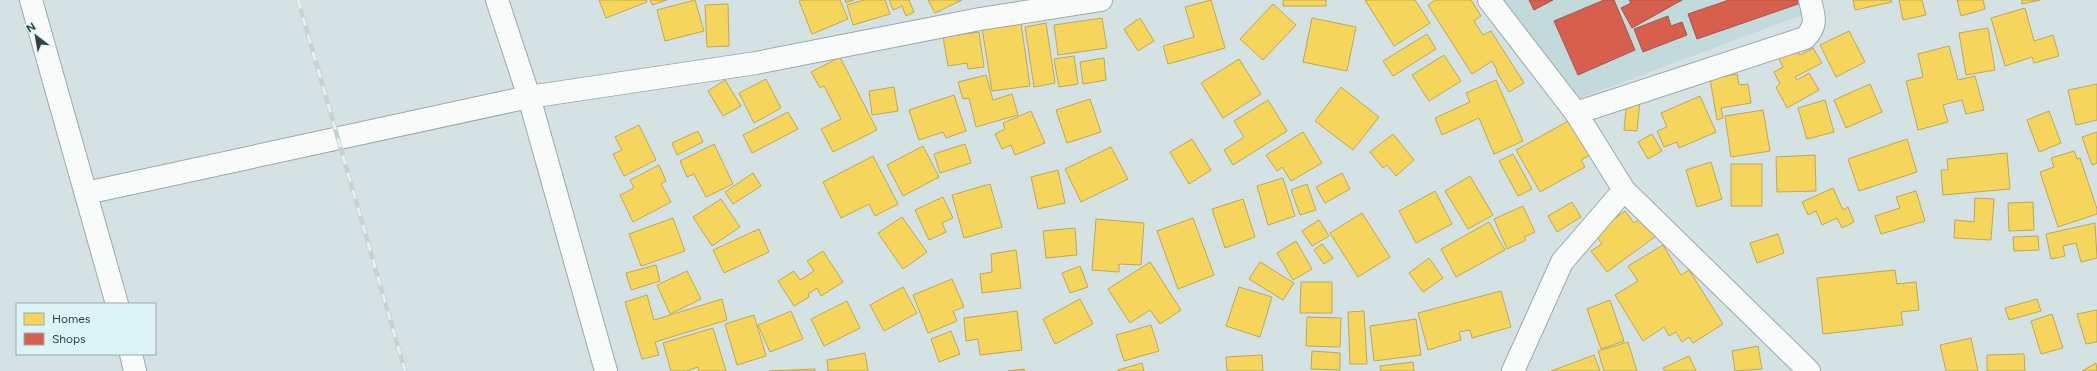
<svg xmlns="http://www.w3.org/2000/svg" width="2097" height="371" font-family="Figtree,sans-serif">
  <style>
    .built { fill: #c2dadc }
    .homes { fill: #f6d55c; stroke: #bca854 }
    .shops { fill: #d6604d; stroke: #a65649 }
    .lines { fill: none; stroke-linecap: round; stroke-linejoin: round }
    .minor-casing { stroke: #9da8a9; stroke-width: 24 }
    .minor { stroke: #f9fbfb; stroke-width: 22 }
    .rail-casing { stroke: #cccfd0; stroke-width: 4.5 }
    .rail { stroke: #dcf4f7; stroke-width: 3; stroke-dasharray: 9; stroke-linecap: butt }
  </style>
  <rect width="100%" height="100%" fill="#d5e2e4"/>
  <path class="built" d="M1502,0H1798L1802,15L1567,103Z"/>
  <path class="homes" d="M599,0H646L647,2L606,18Z
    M650,0H667L652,5Z
    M695,0L704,31L665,41L657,10Z
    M801,0H840L848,19L812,34L799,1Z
    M845,0H854L846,3Z
    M864,0H885L890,14L853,25L847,5Z
    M889,0H909L914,12L906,16L902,6L893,10Z
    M928,0H962L935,13Z
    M1211,0L1225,48L1168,64L1163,46L1194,37L1185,7Z
    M1283,0H1326V6H1283Z
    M1365,0H1415L1430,23L1394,46Z
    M1435,0H1471L1481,16L1474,21L1483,35L1491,31L1524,83L1509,92L1496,71L1497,70L1492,61L1472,74L1428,5Z
    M1853,0H1891L1892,2L1855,10Z
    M1899,0H1922L1926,15L1903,20Z
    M1957,0H1983L1985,9L1961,16Z
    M2022,0H2040L2022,4Z
    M728,4L729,46L707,47L705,5Z
    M1273,4L1296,25L1263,60L1240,39Z
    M2025,8L2034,41L2053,35L2059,56L2034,63L2032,57L2005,66L1991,18Z
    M1102,18L1107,48L1058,55L1054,25Z
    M1140,18L1154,41L1138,51L1124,29Z
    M1312,18L1356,27L1347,71L1303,62Z
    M1021,23L1030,86L992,91L982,28Z
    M1046,23L1055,83L1034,87L1025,27Z
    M1988,28L1995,70L1966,75L1959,33Z
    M1849,31L1865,62L1836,77L1820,45Z
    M979,32L984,67L968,69L967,63L948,66L943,37Z
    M1427,34L1436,49L1393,76L1383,61Z
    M1949,46L1958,80L1975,76L1984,110L1966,114L1962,100L1943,105L1948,122L1918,130L1906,81L1923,77L1918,54Z
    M1813,48L1822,63L1795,77L1797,80L1809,73L1819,90L1787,108L1776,87L1780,84L1774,72L1783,67L1777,55L1797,49L1800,55Z
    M1444,55L1461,81L1429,101L1412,75Z
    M1074,56L1078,84L1059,87L1054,59Z
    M840,57L877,130L833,152L821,129L841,119L824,86L820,88L811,72Z
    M1104,58L1106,80L1083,84L1080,62Z
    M1239,59L1261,94L1223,118L1201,83Z
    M1737,74L1739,85L1748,84L1751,103L1721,108L1723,118L1717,120L1710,79Z
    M986,75L993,100L1012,94L1018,115L976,127L969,98L963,99L958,82Z
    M766,79L781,108L754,123L739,93Z
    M725,80L741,106L723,116L708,91Z
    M1496,80L1523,141L1494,154L1479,118L1442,135L1435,118L1470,102L1466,93Z
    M1870,84L1882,112L1846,128L1834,100Z
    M2097,84V120L2076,125L2068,90Z
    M894,87L898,111L872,115L869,91Z
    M1341,87L1379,117L1353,150L1315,121Z
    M954,95L966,131L946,138L943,132L919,140L909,110Z
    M1700,96L1716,132L1679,148L1677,142L1664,147L1657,131L1667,127L1661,113Z
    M1090,99L1101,132L1067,143L1056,110Z
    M1627,99L1640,101L1637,131L1624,130Z
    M1268,100L1287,131L1233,165L1224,150L1244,137L1234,121Z
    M1825,100L1834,132L1807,139L1798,108Z
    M1763,110L1770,151L1731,157L1725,116Z
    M1031,111L1045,143L1015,155L1011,145L1002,149L995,134L1005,129L1003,123Z
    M2049,111L2061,143L2039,152L2027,120Z
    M788,112L798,129L752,153L743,135Z
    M1570,120L1590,155L1581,160L1585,167L1540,192L1516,150Z
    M639,125L656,160L624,176L613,154L622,150L615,137Z
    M698,131L703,142L677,155L672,143Z
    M1303,132L1322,163L1291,181L1282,167L1277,171L1266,155Z
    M2097,132V163L2092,165L2082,137Z
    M1393,134L1414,160L1396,176L1387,165L1383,168L1370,152Z
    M1652,134L1662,151L1648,159L1638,142Z
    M1192,139L1211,170L1189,184L1170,152Z
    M1907,139L1917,172L1859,191L1848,159Z
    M714,144L733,184L706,197L694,174L687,177L680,161Z
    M965,144L971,163L940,173L934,154Z
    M923,146L939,177L903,196L887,165Z
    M1111,147L1128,179L1081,202L1065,169Z
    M2074,151L2077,159L2080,158L2097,209V214L2058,227L2040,172L2054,167L2051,158Z
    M2007,153L2010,189L1943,195L1941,170H1948L1947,159Z
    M1513,154L1532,189L1518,196L1499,161Z
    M1815,155L1816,191L1777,192L1776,157Z
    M873,156L898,204L875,216L869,204L841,218L823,182Z
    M1711,162L1722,199L1697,207L1686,170Z
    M1731,164H1762V206H1731Z
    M659,165L666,181L661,184L671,202L633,222L620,195L634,188L630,180Z
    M1058,170L1065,203L1038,209L1031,177Z
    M753,173L761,186L733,204L725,192Z
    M1342,173L1350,189L1325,203L1316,187Z
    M1470,176L1493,215L1468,229L1445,191Z
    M1283,178L1295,216L1268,225L1257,186Z
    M990,184L1002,227L964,238L952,195Z
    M1307,184L1316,210L1300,215L1291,190Z
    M1833,188L1843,210L1848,207L1854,222L1842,228L1837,218L1822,225L1816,211L1808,215L1802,202Z
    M1435,191L1452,224L1416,243L1399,211Z
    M1916,191L1925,221L1881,234L1875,216L1900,208L1896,197Z
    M943,197L953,218L942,223L946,232L929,240L915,210Z
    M1975,198L1994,199L1991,240L1954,238L1955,220L1974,222Z
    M721,199L740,227L712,246L693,217Z
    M1243,199L1255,237L1225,248L1212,209Z
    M1572,202L1581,217L1557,232L1548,216Z
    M2033,202L2034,230L2009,231L2008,203Z
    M1523,206L1535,232L1524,237L1526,240L1507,249L1494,219Z
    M1625,211L1634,223L1642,217L1656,236L1607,272L1591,251L1602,244L1594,233Z
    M1362,213L1390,257L1358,277L1330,233Z
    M902,217L927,252L903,269L878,233Z
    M673,218L685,251L641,266L629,234Z
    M1193,218L1214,275L1178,289L1157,231Z
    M1096,219L1144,223L1141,265L1119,264V272L1092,270Z
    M1319,220L1329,236L1312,246L1302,231Z
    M1489,222L1505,250L1456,277L1441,249Z
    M2095,223L2097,258L2081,262L2076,243L2063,246L2065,256L2051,259L2046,234Z
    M1075,228L1077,255L1046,258L1043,231Z
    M759,229L769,252L724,273L713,250Z
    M1778,234L1784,253L1757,263L1750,243Z
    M2038,236L2039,250L2014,251L2013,237Z
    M1296,241L1312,269L1293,280L1277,253Z
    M1322,244L1333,258L1324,264L1314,250Z
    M1663,245L1681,275L1689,270L1723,324L1693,343L1689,337L1682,342L1676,332L1669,336L1664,327L1643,341L1615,295L1638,281L1628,266Z
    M1016,250L1021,288L982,293L980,274L992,272L991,254Z
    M823,251L843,282L821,296L817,288L808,294L809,297L794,306L778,281L794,271L800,280L814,271L807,261Z
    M1429,258L1443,278L1423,292L1409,273Z
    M1150,262L1181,310L1160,324L1150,310L1130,323L1108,289Z
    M1260,262L1294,283L1283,300L1249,279Z
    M656,265L660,281L631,290L626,273Z
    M1080,266L1088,287L1070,293L1062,273Z
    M1895,270L1897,284L1916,282L1919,310L1901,312L1903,325L1823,334L1817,278Z
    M687,271L701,299L670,314L657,285Z
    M952,279L964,307L953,311L957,321L928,333L913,295Z
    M1301,282H1332V313H1300Z
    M903,287L917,313L884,331L870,305Z
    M1239,287L1272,297L1260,337L1226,326Z
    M1501,291L1511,327L1472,338L1470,330L1459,332L1461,340L1428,350L1418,313Z
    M647,295L654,320L722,299L727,320L655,342L659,355L642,359L625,302Z
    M1080,299L1093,324L1055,344L1043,319Z
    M2037,299L2041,311L2009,320L2005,308Z
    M1610,300L1624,341L1601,349L1587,309Z
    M847,301L860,328L824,346L811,319Z
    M2097,310V342L2086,344L2077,314Z
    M791,311L803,339L770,352L758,325Z
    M1017,311L1022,350L980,355L978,339L966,341L964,318Z
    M1364,311L1367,364H1350L1348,312Z
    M2052,314L2063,348L2041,354L2031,321Z
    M754,315L766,356L737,365L725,324Z
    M1307,317L1341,318L1340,347L1306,346Z
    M1416,319L1421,355L1374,361L1370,326Z
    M1151,325L1159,351L1124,361L1116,335Z
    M713,328L726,371H699L698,367L686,371H671L663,343Z
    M951,331L960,354L939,362L931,339Z
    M1971,338L1978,371H1946L1940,345Z
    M1628,342L1637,371H1604L1598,351Z
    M1758,346L1762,369L1735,371L1732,351Z
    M1312,351L1340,353V370L1311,369Z
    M865,353L868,371H828L827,360Z
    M2024,354L2025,371H1987V355Z
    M1262,355L1263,371H1227L1226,357Z
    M1594,355L1600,371H1551Z
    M1689,356L1696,371H1665L1663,368Z
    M1413,362L1414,371H1381L1380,366Z
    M1142,363L1144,371H1118V370Z
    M2096,363L2097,371H2082Z
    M815,369V371H769Z
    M1024,369L1025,371H1008Z"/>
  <path class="shops" d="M1529,0H1553L1534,10Z
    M1604,0H1614L1635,50L1578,75L1554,21Z
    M1629,0H1682L1632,28L1621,8L1631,3Z
    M1729,0H1800L1801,3L1697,39L1688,14Z
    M1668,16L1671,26L1682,22L1687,35L1643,52L1634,29Z"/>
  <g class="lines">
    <g class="minor-casing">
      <path id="minor" d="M31,0L117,304
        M497,0L529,97L606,371
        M1489,0L1576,113L1624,190L1809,371
        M1576,113L1805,38C1818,25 1814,17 1810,0
        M86,193L529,97L756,63L980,19L1101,0
        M131,354L135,371
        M1513,371L1562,262L1624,190"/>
    </g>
    <use href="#minor" class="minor"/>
    <g class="rail-casing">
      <path id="rail" d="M298,0L405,371"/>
    </g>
    <use href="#rail" class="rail"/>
  </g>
  <rect x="16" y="303" width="140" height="52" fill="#dcf4f7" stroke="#99acae"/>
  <rect x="24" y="313" width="20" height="12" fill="#f6d55c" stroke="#99acae"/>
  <text x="52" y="323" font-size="12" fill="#353f40">Homes</text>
  <rect x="24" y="333" width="20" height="12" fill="#d6604d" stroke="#99acae"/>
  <text x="52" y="343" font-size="12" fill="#353f40">Shops</text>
  <g transform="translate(36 36) rotate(329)" stroke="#dcf4f7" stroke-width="3" paint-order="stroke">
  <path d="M0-3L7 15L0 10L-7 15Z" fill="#353f40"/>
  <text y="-6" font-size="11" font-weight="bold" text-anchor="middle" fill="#353f40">N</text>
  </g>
</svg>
